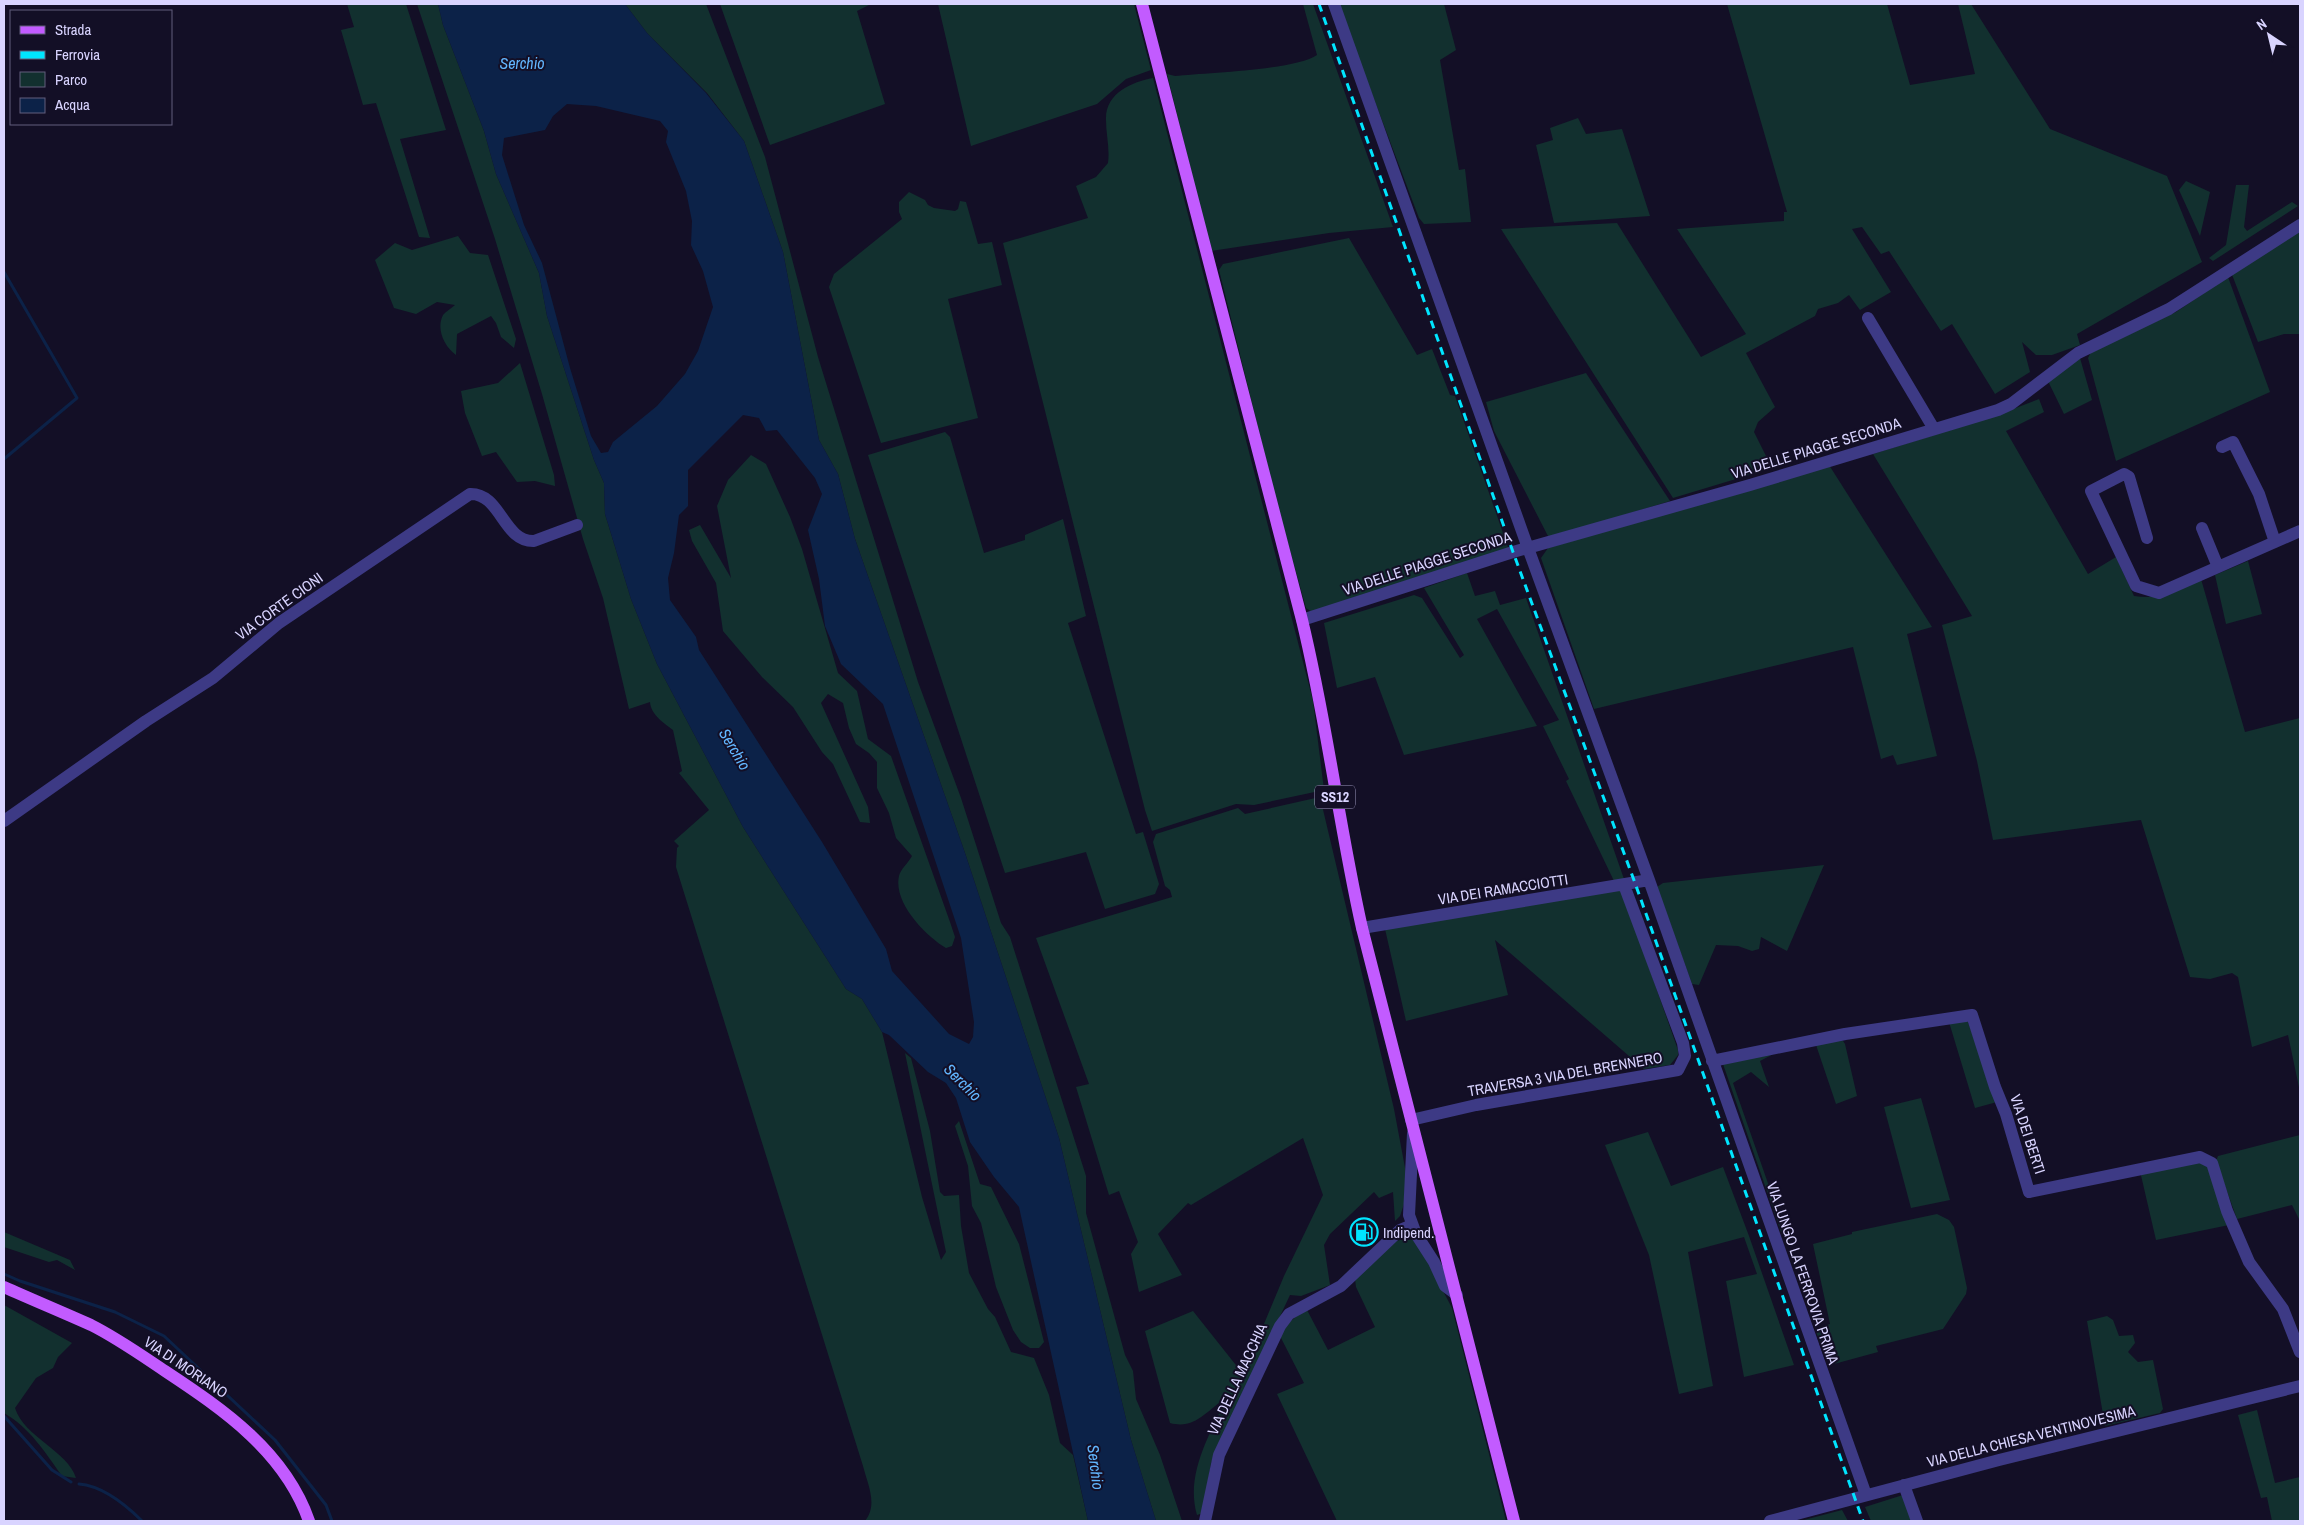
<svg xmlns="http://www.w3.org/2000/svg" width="2304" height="1525" font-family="'Archivo Narrow',sans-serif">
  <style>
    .green { fill: #12302f }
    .water { fill: #0c2248; fill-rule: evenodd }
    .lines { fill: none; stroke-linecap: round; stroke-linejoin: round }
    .stream { stroke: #0c2248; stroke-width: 3 }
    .minor { stroke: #3d3a85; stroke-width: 12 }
    .major { stroke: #c25bff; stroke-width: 12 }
    .rail { stroke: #00e5ff; stroke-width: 3; stroke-dasharray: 8 6; stroke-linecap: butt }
    .labels { text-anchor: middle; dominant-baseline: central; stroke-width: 4; stroke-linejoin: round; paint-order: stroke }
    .shield { fill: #130f26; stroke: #9e99be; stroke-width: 1 }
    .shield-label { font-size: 14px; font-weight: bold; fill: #d9d4ff }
    .street-label { font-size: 15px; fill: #d9d4ff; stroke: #130f26 }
    .poi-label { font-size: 15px; fill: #d9d4ff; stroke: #130f26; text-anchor: start }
    .water-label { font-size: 16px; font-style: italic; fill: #62b6ff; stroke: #130f26 }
  </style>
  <rect width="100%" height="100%" fill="#130f26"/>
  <path class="green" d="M347,4H406L446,130L400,139L430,238L419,237L376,103L363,105L341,30L354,27Z
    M417,4H438L443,25L484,131L496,174L539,273L547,316L594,460L604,483L605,514L631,599L657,664L743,827L846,989L862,999L882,1032L922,1197L941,1260L946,1252L905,1053L911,1058L930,1131L940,1192L944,1196L959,1195L961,1226L969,1273L988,1309L995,1317L1011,1352L1034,1358L1049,1395L1060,1443L1073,1455L1088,1521H865C878,1505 868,1485 863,1466L676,867L677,848L679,846L674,841L709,810L679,773L682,771L673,730C664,723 651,715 650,702L629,709L603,598L583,539L542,394L495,239Z
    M625,4H706L765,157L818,357L888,584L918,682L961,798L1001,923L1010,937L1086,1176V1213L1125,1355L1133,1371L1136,1399L1160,1455L1182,1521H1156L1131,1440L1059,1138L965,853L855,539L838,474L819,440L783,252L744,141L707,93L647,33Z
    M720,4H871L857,11L885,104L770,145Z
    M938,4H1134L1151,70L1126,79L1097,104L971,146Z
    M1303,4H1313L1393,227L1329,233L1211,251L1167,74L1175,76C1205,73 1296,70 1317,55Z
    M1338,4H1444L1456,50L1440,60L1459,170L1465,169L1471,222L1424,224L1419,218Z
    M1727,4H1887L1910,85L1975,74L1958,4H1971L2050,129L2167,176L2202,262L2077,334L2080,345L2052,355H2036L2022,342L2030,372L1995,394L1952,324L1941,331L1889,251L1881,254L1862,227L1852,229L1891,292L1860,310L1849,295L1838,303L1818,309L1815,316L1746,353L1775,407L1758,422L1754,432L1770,464L1769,469L1673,498L1501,229L1617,223L1701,357L1746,334L1677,229L1784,221V212H1787Z
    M1153,78L1313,701L1324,790L1254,805L1236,804L1152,831L1145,810L1003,243L1088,218L1076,186L1096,177L1108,163C1110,148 1106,135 1106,120C1105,93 1132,82 1153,78Z
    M1578,118L1586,134L1622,129L1650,216L1554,223L1536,145L1553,140L1550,128Z
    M2186,181L2210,192L2200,236L2179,190Z
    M2236,185H2249L2244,227L2247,231L2292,202L2298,206L2213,261L2209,258L2226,245Z
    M909,192L925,200L928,205L934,208L955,211L958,209L960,201L966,202L978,244L992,242L1002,285L948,299L978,418L881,443L829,287L834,274L902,219L899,212V202Z
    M2300,227V334H2284L2258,342L2231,272Z
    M458,236L470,253L488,255L516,339L514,348L501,337L496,323L491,316L457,334L456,355C444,346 436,329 443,315C446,311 452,308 455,305L437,302L416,314L394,308L375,260L395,243L412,250Z
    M1349,238L1417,355L1432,349L1450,395L1455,396L1509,550L1312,612L1306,608L1276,500L1219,270L1223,264Z
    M2228,277L2270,392L2116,461L2088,358L2091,352L2176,312Z
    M2080,358L2092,400L2064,414L2048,381Z
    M520,363L554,475L555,486L535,481L517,482L496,452L482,456L465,413L461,391L498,383Z
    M1586,373L1670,501L1549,538L1494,431L1486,402Z
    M2039,399L2044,412L2006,431L2088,574L2116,557L2134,596C2162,600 2177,591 2201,579L2245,732L2300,718V1092L2288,1035L2252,1047L2238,977L2232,973L2210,979L2190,977L2141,820L1993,840L1977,761L1942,625L1972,616L1873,454L1995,416Z
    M945,432L950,437L984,553L1025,540V535L1063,519L1086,616L1068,623L1136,834L1143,832L1159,884L1155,894L1105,909L1086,852L1005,873L868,455Z
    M751,455L766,464L790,517L802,549L838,673L857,691L868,739L891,756L950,922L955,937L952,946L946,948C926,936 893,903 899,876C900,870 909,862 912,856L896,838L889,813L877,788V762L869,753L856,744L849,728L843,703L828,694L821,703L868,807L870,823L860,822L833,764L822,752L793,707L762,677L723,631L716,583L692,541L689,530L700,525L731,578L717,506L728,480Z
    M1829,465L1932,627L1907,634L1937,756L1897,765L1893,755L1881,759L1853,647L1594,709L1541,558L1548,548Z
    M2248,561L2262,614L2226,624L2215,575Z
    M1467,573L1475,596L1495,591L1500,605L1526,598L1624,879L1614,881L1566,781L1569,779L1543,726L1559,720L1497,609L1477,619L1537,726L1404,755L1375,677L1337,688L1324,623L1414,595L1422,598L1460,658L1464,655L1424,588Z
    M1320,797L1394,1109L1406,1173L1404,1204L1400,1216L1395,1221L1393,1192L1379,1198L1374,1192L1330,1234L1324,1245L1330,1285L1301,1296L1290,1295L1211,1463L1203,1513L1197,1515C1185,1474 1210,1435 1226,1398C1207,1410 1195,1430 1170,1423L1145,1331L1193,1311L1243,1374L1284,1276L1323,1195L1303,1138L1191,1205L1188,1203L1158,1234L1182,1275L1139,1292L1131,1254L1138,1242L1119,1191L1109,1195L1076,1087L1089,1084L1036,938L1172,897L1170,890L1165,886L1153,842L1156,834L1238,808L1245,814Z
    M1824,865L1787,951L1761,937L1759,949L1752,951L1738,946L1716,945L1699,985L1692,984L1657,887L1663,883Z
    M1621,888L1678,1050V1055L1670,1065L1644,1069L1495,940L1508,995L1406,1021L1385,929Z
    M1961,1020L1968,1022L1997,1102L1975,1108L1949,1022Z
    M1843,1041L1845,1044L1857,1096L1836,1104L1815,1042Z
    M1779,1051L1760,1061L1769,1087L1751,1072L1733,1083L1785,1232H1781L1723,1064Z
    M1921,1098L1950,1200L1911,1208L1884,1107Z
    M959,1121L980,1184L991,1187L1019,1244L1044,1342L1039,1348H1030L1021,1342L1013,1330L996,1287L981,1223L972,1206L968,1166L955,1126Z
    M1648,1132L1671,1186L1723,1167L1749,1236L1794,1365L1744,1377L1726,1281L1757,1274L1744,1237L1688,1252L1713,1386L1679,1394L1649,1255L1605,1145Z
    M2300,1135V1221L2292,1205L2237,1219L2216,1161L2218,1156Z
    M2198,1161L2209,1166L2229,1225L2156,1240L2140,1171Z
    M1937,1214L1949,1220L1954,1227L1967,1288L1966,1294L1943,1329L1876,1346L1878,1352L1834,1364L1827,1360L1815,1329L1830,1324L1813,1244L1852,1234V1232Z
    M4,1232L70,1260L75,1270L57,1260L49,1262L4,1247Z
    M1403,1239L1413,1240L1420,1247L1452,1308L1506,1521H1337L1277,1394L1304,1383L1280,1336L1285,1326L1306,1308L1328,1350L1375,1327L1356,1287L1355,1279L1394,1242Z
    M4,1305L72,1343L58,1357L53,1368L36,1378L15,1408C24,1437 68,1451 76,1478L62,1476C45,1452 30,1428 4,1413Z
    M2107,1316L2113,1320L2119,1336L2133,1335L2135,1343L2128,1352L2138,1362L2153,1360L2163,1409L2160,1413L2105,1426L2087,1321Z
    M2257,1410L2275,1483L2300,1477V1521H2272L2267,1497L2261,1498L2238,1415Z
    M1903,1495L1912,1521H1871L1865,1507Z
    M1842,1510L1848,1521H1800Z"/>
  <path class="water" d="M438,4H625L647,33L706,93L744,141L783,252L819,440L838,474L855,539L965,853L1059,1138L1131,1440L1156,1521H1088L1019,1207L994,1177L970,1142L956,1098L946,1083L928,1072L889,1035L882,1032L862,999L846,989L743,827L657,664L631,599L605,514L604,483L594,460L547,316L539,273L496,174L484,131L443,25ZM567,104L596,106L660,121L668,131L666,142L686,191L692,221L691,245L703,271L713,307L698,351L685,374L657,406L613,442L608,452L601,453L591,436L570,368L542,263L524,225L502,155L504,138L545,130L553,116ZM743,415L759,418L766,431L777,430L815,478L822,494L808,530L819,579L825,626L841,664L883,704L961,938L974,1022L973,1037L969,1044L949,1034L892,971L886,949L822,842L699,650L696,637L670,600L668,578L674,553L679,515L688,506V470Z"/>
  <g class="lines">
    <path class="stream" d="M4,272L77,398L4,459
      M4,1274L20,1281L115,1312L164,1336L275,1440L326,1505L332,1521
      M4,1416L52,1470L71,1482
      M79,1484C103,1486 126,1505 142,1521"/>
    <path class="minor" d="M1334,4L1528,548L1649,880L1866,1495
      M1868,318L1934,429
      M2222,447L2233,442L2259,494L2275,542
      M2202,528L2218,567
      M2147,538L2129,477L2124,474L2091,491L2136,586L2159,593L2300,531
      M1302,620L1513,552L1750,485L1998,410L2011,404L2078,353L2169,309L2300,225
      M4,821L146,721L213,678L279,623L470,494C501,493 503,542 534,541L577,525
      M1362,928L1649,880
      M1712,1061L1845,1034L1972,1015L1995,1087L2006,1114L2029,1192L2200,1157L2212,1163L2227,1211L2249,1262L2283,1309L2300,1352
      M1411,1120L1476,1105L1678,1070L1685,1056L1683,1043L1624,885
      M1413,1133L1409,1215L1416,1234L1434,1262L1445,1286L1457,1295
      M1904,1485L1917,1521
      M1205,1521L1219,1455L1280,1326L1289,1314L1341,1286L1400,1230L1412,1225
      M1770,1521L1999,1460L2300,1386"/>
    <path class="major" d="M1142,4L1302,620C1327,722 1339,826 1362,928L1514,1521
      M4,1287C33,1300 62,1312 91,1325C117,1338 141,1355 165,1371C224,1410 285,1452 309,1521"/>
    <path class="rail" d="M1319,4L1513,552L1635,883L1863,1521"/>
  </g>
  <defs>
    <g id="fuel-ring" transform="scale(1.4375)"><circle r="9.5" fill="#130f26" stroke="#00e5ff" stroke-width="1.5"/><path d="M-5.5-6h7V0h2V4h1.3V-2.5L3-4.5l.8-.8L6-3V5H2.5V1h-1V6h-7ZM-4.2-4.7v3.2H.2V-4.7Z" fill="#00e5ff"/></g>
  </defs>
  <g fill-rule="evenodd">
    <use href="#fuel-ring" x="1364" y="1232"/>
  </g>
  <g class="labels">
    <rect class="shield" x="1315" y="785.5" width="40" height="23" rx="4"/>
    <g class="shield-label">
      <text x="1335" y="797">SS12</text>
    </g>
    <g class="street-label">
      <text transform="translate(1816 448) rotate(-17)">VIA DELLE PIAGGE SECONDA</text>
      <text transform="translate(1427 563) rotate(-18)">VIA DELLE PIAGGE SECONDA</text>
      <text transform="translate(279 606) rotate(-36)">VIA CORTE CIONI</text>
      <text transform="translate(1503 889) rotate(-9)">VIA DEI RAMACCIOTTI</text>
      <text transform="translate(1565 1074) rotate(-10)">TRAVERSA 3 VIA DEL BRENNERO</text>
      <text transform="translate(2028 1134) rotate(72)">VIA DEI BERTI</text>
      <text transform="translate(1803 1273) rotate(71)">VIA LUNGO LA FERROVIA PRIMA</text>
      <text transform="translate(186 1367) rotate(34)">VIA DI MORIANO</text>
      <text transform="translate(1237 1379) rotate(-65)">VIA DELLA MACCHIA</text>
      <text transform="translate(2031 1436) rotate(-14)">VIA DELLA CHIESA VENTINOVESIMA</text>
    </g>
    <g class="poi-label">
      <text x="1383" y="1232">Indipend.</text>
    </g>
    <g class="water-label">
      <text x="522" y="63">Serchio</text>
      <text transform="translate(735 749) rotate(59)">Serchio</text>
      <text transform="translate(963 1082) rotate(45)">Serchio</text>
      <text transform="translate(1096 1467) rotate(83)">Serchio</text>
    </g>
  </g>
  <rect width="2304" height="1525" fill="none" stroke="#d9d4ff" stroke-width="10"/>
  <rect x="10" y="10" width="162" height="115" fill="#130f26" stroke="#625e7d"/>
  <rect x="20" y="26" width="25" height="8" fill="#c25bff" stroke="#625e7d"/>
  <text x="55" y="35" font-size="15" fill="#d9d4ff">Strada</text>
  <rect x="20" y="51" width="25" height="8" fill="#00e5ff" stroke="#625e7d"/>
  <text x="55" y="60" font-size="15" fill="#d9d4ff">Ferrovia</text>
  <rect x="20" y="72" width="25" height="15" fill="#12302f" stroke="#625e7d"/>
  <text x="55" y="85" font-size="15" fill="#d9d4ff">Parco</text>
  <rect x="20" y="98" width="25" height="15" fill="#0c2248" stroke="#625e7d"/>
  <text x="55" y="110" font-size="15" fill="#d9d4ff">Acqua</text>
  <g transform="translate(2269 35) rotate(325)" stroke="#130f26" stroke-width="4" paint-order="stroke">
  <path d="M0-4L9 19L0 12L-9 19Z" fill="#d9d4ff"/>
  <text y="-8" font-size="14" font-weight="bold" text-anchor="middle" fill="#d9d4ff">N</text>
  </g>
</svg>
